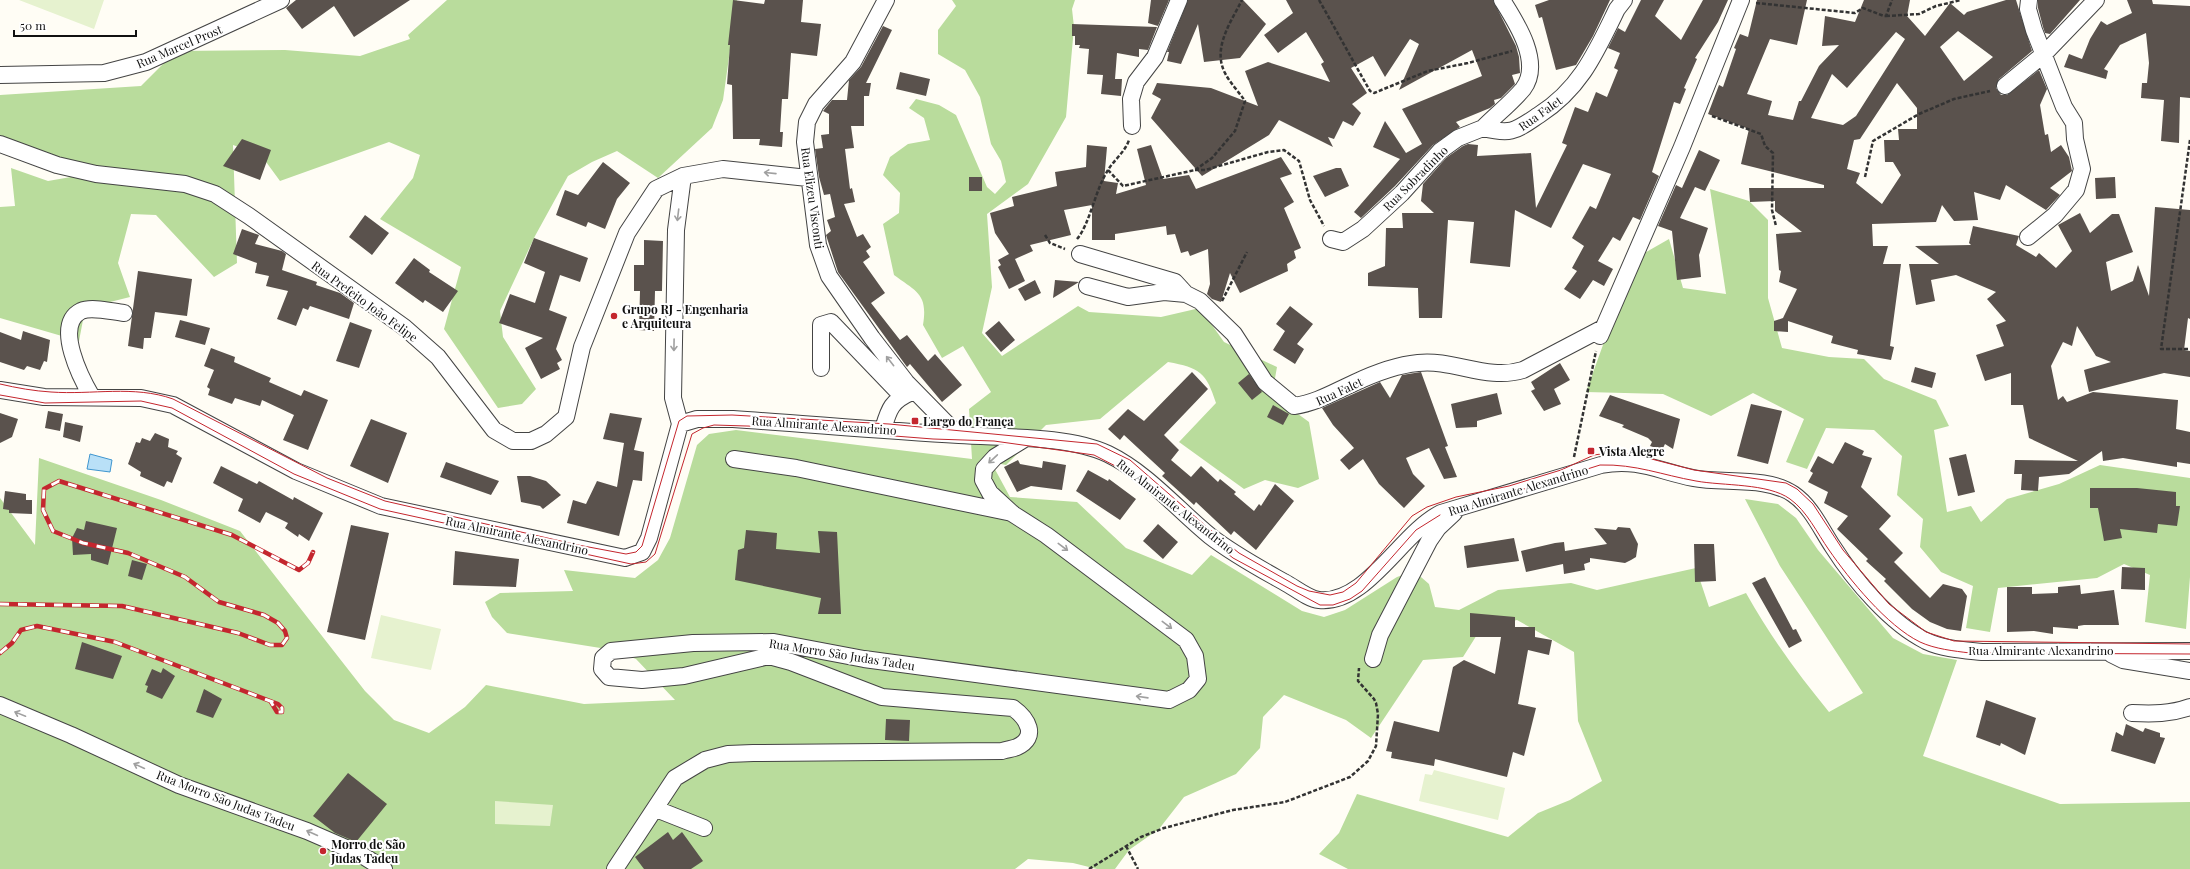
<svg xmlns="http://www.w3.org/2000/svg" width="2190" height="869" font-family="'Playfair Display',serif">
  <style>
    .forest { fill: #b9dc9c }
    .pitch { fill: #e6f2cf }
    .water { fill: #b9e0f7; stroke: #3f96cf }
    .building { fill: #5a524d; fill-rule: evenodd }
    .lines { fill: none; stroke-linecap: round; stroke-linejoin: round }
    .minor-casing { stroke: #444; stroke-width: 18 }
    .path { stroke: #333; stroke-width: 2.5; stroke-dasharray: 4 2; stroke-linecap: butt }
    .minor { stroke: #fff; stroke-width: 16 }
    .tram { stroke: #c4262e; stroke-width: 1 }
    .rail-casing { stroke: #c4262e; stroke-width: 4.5 }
    .rail { stroke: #fff; stroke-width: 3; stroke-dasharray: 9; stroke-linecap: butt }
    .oneway { stroke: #a0a0a0 }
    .poi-dot { fill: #c4262e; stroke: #fff; stroke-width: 1.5 }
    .labels { text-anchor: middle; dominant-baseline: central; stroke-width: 4; stroke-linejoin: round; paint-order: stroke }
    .street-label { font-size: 12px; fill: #111; stroke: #fff }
    .poi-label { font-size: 12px; font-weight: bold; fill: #111; stroke: #fff; text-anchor: start }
  </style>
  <rect width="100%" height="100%" fill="#fffdf5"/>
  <path class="forest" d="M447,0H737L723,100L712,128L658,178L617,151L592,162L568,176L535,236L500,311L503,337L536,389L522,404L498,408L444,329L461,267L380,219L413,178L420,155L389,142L280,181L261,155L233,145L237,263L214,277L156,215L131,214L118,263L130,297L98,305L83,320L79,341L0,318V207L15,206L11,168L48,181L94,173L0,139V95L141,86L176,51L285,50L360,56L410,39L408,35Z
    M952,0H1075L1072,9L1074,27L1066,117L1028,184L987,214L992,287L982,333L1002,356L1078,306L1089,312L1161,317L1200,308L1224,342L1277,367L1272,395L1309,422L1319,479L1298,488L1265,480L1244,489L1179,442L1216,403C1206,372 1200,368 1168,362L1100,419L1046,425L1006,465L991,462L1010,497L1077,502L1126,548L1192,575L1211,555L1302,611L1324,617L1345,610L1397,577L1414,571L1429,584L1435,607L1459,610L1498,590L1571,583L1597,590L1696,568L1709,607L1746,593C1770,636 1798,674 1829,712L1863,693L1780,566L1745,499L1778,504L1796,518L1818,550L1893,638L1923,654L1957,660L1923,756L2060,804L2190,802V869H1348L1319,854L1339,833L1357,794L1508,837L1538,813L1570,800L1602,781L1578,721L1574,652L1517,620L1480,630L1463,657L1423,660L1371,738L1346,720L1284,695L1263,717L1260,748L1236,774L1184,797L1159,829L1129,850L1115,869H1097L1073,863L1028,859L1015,869H0V498L35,545L39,458L161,500L240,531L365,691L394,720L429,733L465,707L486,685L584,704L675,700L636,659L613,650L507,633L492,617L485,602L500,593L573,591L564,570L635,578L658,560L670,538L697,445L709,434L736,430L972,459L969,409L991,392L963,346L942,358L923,325C928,294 917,292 894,275L883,224L899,213L900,193L883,175L890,157L908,144L930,140L924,118L909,108L916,99L939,105L956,115L987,187L995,194L1006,182L1001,161L991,144L980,97L965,70L938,54V30L956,6Z
    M1710,189L1749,201L1768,220V298L1782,348L1829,357L1864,359L1884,379L1936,400L1949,426L1934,430L1947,512L1971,506L1981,522L2007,499L2059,484L2100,465L2190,478V577L2186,629L2145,622L2150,575L2124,564L2097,578L1998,588L1990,632L1966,628L1973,586L1941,572L1920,547L1923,519L1897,495L1902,456L1874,430L1826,428L1807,469L1786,462L1804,419L1753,393L1711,416L1663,394L1586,392L1634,259L1669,239L1683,288L1726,294Z"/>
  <path class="pitch" d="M19,0H104L94,29Z
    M381,615L441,629L431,670L371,658Z
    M1434,770L1505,788L1498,820L1419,801L1425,774L1432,775Z
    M495,801L553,805L550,826L495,824Z"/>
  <path class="water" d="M90,454L112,460L110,472L87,469Z"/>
  <path class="building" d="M296,0H410L354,37L334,6L302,29L286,8Z
    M733,0L764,4L765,0H803L801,22L821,24L817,56L791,53L788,99H782L780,132H783L782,147L759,145L760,139H733L732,85L727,84L730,45H728Z
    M1151,0H1169L1158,26L1148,23Z
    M1188,0H1243L1266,24L1240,58L1204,62L1198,24L1181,64L1167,61L1169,52H1167Z
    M1286,0H1493L1516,46L1519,57L1520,73L1512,75L1515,84L1501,98L1494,100L1495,104L1490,108L1456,122L1460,127L1433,145L1395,186L1361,218L1354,212L1400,159L1373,147L1385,121L1406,153L1422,144L1402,109L1482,76L1472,50L1399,90L1419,44L1410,39L1385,77L1373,56L1351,68L1367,93L1352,104L1361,113L1353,126L1343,121L1334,139L1328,137L1333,147L1279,120L1269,135L1202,176L1151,118L1161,99L1152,94L1157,83L1211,88L1258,106L1245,71L1268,62L1330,82L1321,64L1324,62L1306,32L1278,53L1264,35L1293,13Z
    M1549,0H1610L1593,36L1576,65L1556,70L1542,17L1539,18L1535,5Z
    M1641,0H1664L1655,16L1681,40L1703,0H1728L1718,22L1695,58L1697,59L1684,88L1686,89L1680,104L1674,102L1652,172L1659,176L1640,220L1633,217L1620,241L1613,237L1598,261L1613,269L1604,286L1593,280L1580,299L1564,289L1577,271L1572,268L1584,246L1572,238L1590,206L1596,209L1611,174L1583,164L1551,228L1515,210L1510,267L1470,263L1474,222L1448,220L1442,318H1419L1418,288L1368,286V273L1385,266L1386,228H1403L1402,213H1434L1421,201L1423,184L1446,158L1463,146L1468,144L1478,145L1477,156L1531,153L1536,208L1567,145L1562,143L1575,107L1588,112L1596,92L1607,97L1618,70L1614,68L1620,53L1608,48L1618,28L1625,32Z
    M1757,0H1807L1797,45L1770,39L1747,94L1772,101L1768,115L1793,120L1799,101H1801L1819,66L1839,45L1822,46L1825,16L1855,22L1864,0H1910L1907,16L1925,36L1950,3L1964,15L1967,12L2006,0H2016L2032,51L1999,79L1996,88L2001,95H2007L2039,70L2047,89L2040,105L2045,135L2048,134L2051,152L2061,145L2069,157L2072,171L2050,188L2060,195L2046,210L2006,185L2000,200L1974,192L1978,220L1954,221L1942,205L1936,222L1872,224L1873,246H1888L1883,264H1901L1890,346L1894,347L1891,360L1857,354L1858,350L1831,343L1833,336L1788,321V332L1774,331V321L1783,318L1797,289L1779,282L1781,271L1779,270L1776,234L1802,232L1775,211V201L1750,202L1749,188H1824V185L1741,164L1749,129L1708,114L1719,85L1723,87L1736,49L1734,48L1740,34L1748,37ZM1958,31L1993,57L1964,81L1940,47ZM1896,32L1905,39L1856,116L1843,125L1811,118L1832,74L1847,88ZM1897,83L1917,108V129H1898L1899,140H1884L1885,162H1893L1901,175L1882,204L1856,183L1860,173L1847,169L1854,140L1860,139Z
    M2038,0H2080L2050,34L2045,33L2043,27L2038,8Z
    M2127,0H2152L2153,4L2190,6V98L2180,97L2179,143L2161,141L2164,100L2141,98L2142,83H2147L2149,63L2146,33L2120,45L2104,69L2108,71L2106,79L2064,67L2069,54L2082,59L2090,39L2101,21L2107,25L2132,13Z
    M1072,24L1157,27L1148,50L1139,49V57L1117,53L1115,79H1122L1121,96L1101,94L1103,75L1087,74L1089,49L1079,48L1080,45H1075V36H1072Z
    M883,26L892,30L866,83H871L869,96H864V126H851L854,148L845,149L850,189L852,188L855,202L844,204L857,237L863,234L871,247L866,251L870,257L863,262L885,293L871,303L900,340L907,335L928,361L935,354L962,385L942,402L910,364L907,367L838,272L826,235L831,231L827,220L835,217L830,194L824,195L819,177L815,149L823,148L821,135L829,134V114L823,111L832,100H847L849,80L861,67Z
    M900,72L930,79L926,96L896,89Z
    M242,139L271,150L260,180L223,166Z
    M1087,145L1107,147L1104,181L1118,183L1116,194L1146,185L1137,149L1151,145L1163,179L1189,175L1196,189L1281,157L1292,174L1280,178L1294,202L1284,208L1301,248L1294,251L1296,258L1287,264L1288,271L1240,293L1230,273L1221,302L1212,299L1207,294L1210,284L1208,249L1190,256L1188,251L1181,253L1175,234L1167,235L1166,226L1115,234V240H1092V205L1064,210L1071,235L1030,245L1033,251L1015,259L1025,281L1009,289L998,267L1001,265L998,260L1009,254L995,233L990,213L1014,206L1012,197L1057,186L1055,172L1086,167Z
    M1699,150L1720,160L1705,191L1695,187L1680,218L1708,228L1699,255L1701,277L1677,280L1672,231L1658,226L1676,185L1682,188Z
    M603,162L630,183L617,199L605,229L588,222L586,227L556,215L565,190L578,195Z
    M1336,168H1341L1349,186L1325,197L1313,176Z
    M969,177H982V191H969Z
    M2115,177L2116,198L2096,199L2095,178Z
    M2155,207L2190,210V319L2188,318L2184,350L2190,351V377L2164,373L2089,392L2084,370L2111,362L2096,356L2077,326L2072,346L2063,342L2051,366L2058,400L2063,396L2067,402L2093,392L2178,400L2176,429L2190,432V464L2177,462V467L2123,458L2103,461L2102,451L2069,474L2039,477L2038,491L2021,490L2022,474H2014L2015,460L2078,461L2029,438L2023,405H2011V373L1985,381L1976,355L2004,346L1996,325L2006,321L1987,299L1996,292L1956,275L1931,280L1935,301L1916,305L1909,264H1939L1915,246L1971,245L1969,243L1973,226L2019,236L2016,245L2036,257L2039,253L2056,268L2072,251L2058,225L2080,213L2090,233L2112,214H2119L2133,252L2106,262L2111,291L2133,281L2138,265L2149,296Z
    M365,215L389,233L372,255L349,237Z
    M242,229L259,235L255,244L282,251L286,254L282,270L317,282L316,285L340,293L354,303L349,319L310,306L308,310L303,308L296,326L277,319L288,291L266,286L269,276L255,273L257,263L233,254Z
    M534,238L588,258L580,282L560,275L549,310L567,317L556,349L562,360L557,363L560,369L541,379L525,348L543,338L499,323L510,294L535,303L545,272L524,263Z
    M644,240L663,241L662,291H655L654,331L639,330L640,291H634V265H644Z
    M414,258L430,270L429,272L458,291L443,312L425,300L423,303L395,283Z
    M138,271L192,279L187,316L155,312L151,338H144L143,349L128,346Z
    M1035,280L1041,293L1025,301L1018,289Z
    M1055,280L1079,282L1053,298Z
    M1290,306L1313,324L1297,344L1304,349L1295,364L1273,350L1285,331L1276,324Z
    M180,320L210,328L205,345L175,337Z
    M999,321L1015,340L1001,352L985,333Z
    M350,322L372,330L359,368L336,361Z
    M23,331L50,340L47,362L44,361L40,370L27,366L24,370L0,362V332L21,340Z
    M211,348L235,357L234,362L271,378L269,382L301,396L304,390L328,400L308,450L283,440L294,415L262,400L260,406L235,398L232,404L208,395L210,389L207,387L214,370L204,366Z
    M1560,363L1570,380L1554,389L1561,404L1544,411L1531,391L1535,389L1531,382Z
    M1915,367L1936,373L1932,388L1911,382Z
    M1192,372L1208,389L1164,435L1179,450L1171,460L1191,477L1201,466L1218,482L1220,479L1236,492L1234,494L1254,511L1259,504L1261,506L1275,484L1294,501L1256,550L1234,531L1231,535L1196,502L1194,505L1162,476L1165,473L1124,435L1120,440L1108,429L1128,409L1144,421Z
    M1421,372L1448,446L1445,447L1457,477L1444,479L1429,448L1406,458L1413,474L1425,486L1404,508L1379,484L1363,459L1349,470L1340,460L1354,448L1333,425L1322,408L1380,382L1390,398L1402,375Z
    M1249,374L1262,392L1252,400L1238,383Z
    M1497,393L1502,414L1477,421V427L1456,428L1451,404Z
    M1610,395L1680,419L1673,449L1665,444L1662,450L1650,446L1652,442L1648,438L1622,427L1624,425L1599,416Z
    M1751,404L1782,411L1768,464L1737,456Z
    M1273,405L1289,414L1283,425L1267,417Z
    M48,411L63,414L60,431L45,428Z
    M0,413L18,419L12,437L0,443Z
    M610,413L642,418L634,450L644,452L642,481L633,480L619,536L567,523L573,500L586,504L597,481L617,487L624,443L603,439Z
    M371,419L407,433L388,483L350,466Z
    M65,422L83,426L80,442L63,437Z
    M155,433L169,439L168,447L178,451L176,454L182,458L172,483L167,481L164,487L140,476L141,472L128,464L136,442L140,443L142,438L150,441Z
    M1845,442L1864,451L1862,455L1872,458L1861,487L1891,516L1879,529L1903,553L1894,562L1930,598L1943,584L1962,589L1967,596L1961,631L1947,629L1930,622L1912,609L1884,581L1886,579L1866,561L1868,559L1837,529L1848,516L1824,503L1828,492L1808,482L1813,473L1810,471L1818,456L1833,464Z
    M1966,454L1975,492L1958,496L1949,458Z
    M1018,460L1020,464L1042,468L1043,461L1066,465L1062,490L1031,486L1017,492L1004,467Z
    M446,462L499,481L491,495L440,477Z
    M221,466L257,484L259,481L293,500L294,497L323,513L309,541L299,534L298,537L285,528L288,523L266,512L260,523L238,511L243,499L213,483Z
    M1088,470L1108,481L1109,479L1136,499L1120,520L1076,491Z
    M517,476H530L546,481L561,495L543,509L540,506L521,502Z
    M2090,488H2137L2176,492V506H2180L2177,526L2158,524L2157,533L2120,529L2122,538L2104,541L2098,508H2090Z
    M5,491L26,494V500H32V514L9,513V510L3,509Z
    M86,521L117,528L108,565L91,560V554L73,555L72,538L77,528L84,530Z
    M1158,524L1178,542L1163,559L1143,541Z
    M351,525L389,533L365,640L327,632Z
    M1618,527L1630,528L1638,544L1636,557L1631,560L1625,563L1590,558V562L1584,564L1585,570L1564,574L1563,564L1526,572L1521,551L1555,543L1564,542L1565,551L1607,544L1594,528L1616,530Z
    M746,530L777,533L776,549L820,553L818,531L837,532L841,614H818L821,598L735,580L738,550L744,548Z
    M1514,538L1519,561L1467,568L1464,546Z
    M1694,544H1714L1716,581L1695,582Z
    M455,551L519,559L516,587L453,585Z
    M132,560L147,564L142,580L128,576Z
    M2122,567L2145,568V590L2121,589Z
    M1765,577L1793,630L1796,629L1802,641L1789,648L1752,583Z
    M2080,585L2081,594L2114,590L2119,625H2084L2078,626V629L2053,627V634L2034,631L2007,632V587H2032V594L2058,593V587Z
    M1470,613L1515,617V627H1535V637L1552,640L1549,655L1528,650L1518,704L1536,708L1524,756L1513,752L1507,777L1435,759L1434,766L1391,758L1392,752L1386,751L1394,721L1439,732L1453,667L1464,660L1495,674L1501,637H1470Z
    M82,642L122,656L113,679L75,669Z
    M163,668L175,676L162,699L146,692L148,686L145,685L152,669L161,673Z
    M204,689L222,699L213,718L196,712Z
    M1986,700L2036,718L2025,755L2001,743L2000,746L1976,737Z
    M886,719L910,720L909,741L885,740Z
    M2126,724L2143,732L2145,728L2160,733V737L2165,738L2155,764L2111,751L2116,732L2123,736Z
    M348,773L387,804L356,842L335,833L313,816Z
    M668,832L673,840L682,832L703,861L691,869H644L635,857Z"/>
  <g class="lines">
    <g class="minor-casing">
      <path id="minor" d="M886,0L853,62L816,104L807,122L805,142L818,245L829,276L872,338L906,382L958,435
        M1502,0C1516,22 1543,63 1523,89C1511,103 1496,115 1483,128C1512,135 1515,131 1539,115C1581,88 1596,52 1617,9L1624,0
        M0,75L104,73L146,62L281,0
        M2005,86L2044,54L2096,0
        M1132,126L1131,99L1136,82L1155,57L1179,0
        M0,144L57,165L96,174L185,184L215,194L249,216L404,327L438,357L494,430L513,441H531L546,434L566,417L582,347L627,233L656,189L683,176L723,169L808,178
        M2028,237L2055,215L2076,190L2082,169L2075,139L2074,123L2064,107L2034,30L2028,9L2029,0
        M1331,239L1343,242L1363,229L1402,193L1440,151L1458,138L1483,128
        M1080,254L1175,282L1186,294
        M1087,286L1128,297L1164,292L1186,294L1200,301L1234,334L1265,382L1294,406C1316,403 1334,392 1354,383C1373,374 1397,365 1418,363C1454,359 1487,381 1523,370L1603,328
        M1600,336L1682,147L1741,0
        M821,368V325L831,322L902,396
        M0,390L44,397L141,398L173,405L296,471L381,506L625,558L642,552L649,538L680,424
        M92,397C82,380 53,325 81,311C92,306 113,312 124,313
        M680,424L697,419H733C808,424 884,431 959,435C1003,438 1068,435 1108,454C1147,473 1177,509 1210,536C1233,554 1259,568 1284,582C1294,587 1308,599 1319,600C1366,605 1401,533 1441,513L1601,465C1638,458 1658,471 1693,478C1723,484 1767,476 1793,494C1811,506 1821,529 1833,547C1854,580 1890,623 1926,641C1943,649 1963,650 1982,652L2190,651
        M680,424L673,398L676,230L683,176
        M883,429C889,409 891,401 912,392
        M734,459L796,468L1012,513
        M2111,654L2123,660L2190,671
        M1373,659L1380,635L1429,541L1438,528L1454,513
        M0,705L71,735L179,785L307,831L360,854L384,869
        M2132,713C2153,714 2170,714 2190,707
        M656,809L704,828
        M615,869L675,778L705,760L728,754L753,753L1002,751C1007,749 1013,749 1017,747C1039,737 1027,718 1013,708L882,697L791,662L769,656L684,676L642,680L609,677L602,669L603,658L611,651L693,643L774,642L864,659L1169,700L1189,690L1198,679L1195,656L1186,640L1046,535L1013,514L990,493L983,480L984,469L995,457L1026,438"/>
    </g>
    <path class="path" d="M1319,0L1370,91L1374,93L1428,71L1468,63L1512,51
      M1756,3L1855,13L1863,8L1884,16H1886L1892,0
      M1886,16L1919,14L1936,6L1961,0
      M1712,116L1761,134L1765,146L1773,153L1772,210L1776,226
      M2190,140L2161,349H2190
      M1108,170L1123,186L1195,170L1212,158L1235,131L1245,101C1239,92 1230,83 1225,73C1212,48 1231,22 1242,0
      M1195,170H1205L1268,152L1284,150L1299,161L1310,200L1324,226
      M1865,177L1873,141L1919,114L1954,99L1990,91
      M1045,235L1050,243L1065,249
      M1077,239C1090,224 1095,190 1108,170C1114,160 1125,152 1129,140
      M1222,301L1247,252
      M1574,457L1596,351
      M1126,846L1138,869
      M1089,869L1141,837L1164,828L1233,810L1285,802L1350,777L1368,761L1376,746L1378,714L1376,703L1374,699L1358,681L1359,668"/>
    <use href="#minor" class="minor"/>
    <path class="tram" d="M0,384C17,388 34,391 51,392C92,395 134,385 173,399L327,478L385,501L578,545L626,554L636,552L642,546L679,421L687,416L732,415L889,424L1097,444L1130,460L1207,527L1239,553L1297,586L1309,591L1330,595L1343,592L1356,583L1412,516L1427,507L1456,497L1509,486L1561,470L1594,455L1615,452L1636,455L1694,470L1786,483L1797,489L1813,504L1843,550L1889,604L1926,632L1954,641L2190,644
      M0,395L45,403L141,401L172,408L294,474L380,509L631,564L646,562L655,554L692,434L703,428L714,425L779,427L933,439L994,441L1094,455L1125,471L1233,558L1320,605H1333L1350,599L1362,591L1416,530L1440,515
      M1483,502L1600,465C1636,464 1662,475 1696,481C1723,486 1768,483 1790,499C1807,511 1817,533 1829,550C1849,579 1887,626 1920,642C1935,649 1954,651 1970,653L2190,654"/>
    <g class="rail-casing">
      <path id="rail" d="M0,604L122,606L238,633L270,645H282L287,638L285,631L278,623L264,615L219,602L185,577L128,553L83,543L53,531L43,510L44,489L59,481L232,535L299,570L308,563L313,552
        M0,653L12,643L21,630L37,626L115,642L278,704L282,708V712H277L271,702"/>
    </g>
    <use href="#rail" class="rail"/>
  </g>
  <defs><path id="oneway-shaft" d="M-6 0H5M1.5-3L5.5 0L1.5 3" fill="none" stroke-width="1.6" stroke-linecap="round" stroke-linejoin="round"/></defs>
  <g class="oneway">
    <use href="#oneway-shaft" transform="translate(770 173) rotate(-174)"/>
    <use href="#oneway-shaft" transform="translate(678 215) rotate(97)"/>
    <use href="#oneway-shaft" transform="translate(674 345) rotate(91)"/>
    <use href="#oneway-shaft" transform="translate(890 361) rotate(-128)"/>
    <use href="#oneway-shaft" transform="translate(993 459) rotate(137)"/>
    <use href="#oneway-shaft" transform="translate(1063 547) rotate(37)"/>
    <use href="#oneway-shaft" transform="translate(1167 625) rotate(37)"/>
    <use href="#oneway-shaft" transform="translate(1142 697) rotate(-172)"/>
    <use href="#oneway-shaft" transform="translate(20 714) rotate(-158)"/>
    <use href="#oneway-shaft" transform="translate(139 766) rotate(-155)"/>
    <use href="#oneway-shaft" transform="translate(312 833) rotate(-156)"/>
  </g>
  <g class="poi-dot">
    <circle cx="614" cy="316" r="4"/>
    <rect x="911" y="417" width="8" height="8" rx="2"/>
    <rect x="1587" y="447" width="8" height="8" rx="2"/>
    <circle cx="323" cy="851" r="4"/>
  </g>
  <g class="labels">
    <g class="street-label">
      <text transform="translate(179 46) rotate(-23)">Rua Marcel Prost</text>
      <text transform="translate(1540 113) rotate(-35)">Rua Falet</text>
      <text transform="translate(1415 178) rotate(-45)">Rua Sobradinho</text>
      <text transform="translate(813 198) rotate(82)">Rua Elizeu Visconti</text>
      <text transform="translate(365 301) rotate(36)">Rua Prefeito João Felipe</text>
      <text transform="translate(1339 391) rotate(-25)">Rua Falet</text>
      <text transform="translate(824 425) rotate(4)">Rua Almirante Alexandrino</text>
      <text transform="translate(1518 490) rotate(-17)">Rua Almirante Alexandrino</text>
      <text transform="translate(1176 506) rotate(38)">Rua Almirante Alexandrino</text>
      <text transform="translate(517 535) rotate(12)">Rua Almirante Alexandrino</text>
      <text x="2041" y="650">Rua Almirante Alexandrino</text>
      <text transform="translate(842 654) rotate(9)">Rua Morro São Judas Tadeu</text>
      <text transform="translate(226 800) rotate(21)">Rua Morro São Judas Tadeu</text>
    </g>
    <g class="poi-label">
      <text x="622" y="309">Grupo RJ - Engenharia<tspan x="622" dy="14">e Arquiteura</tspan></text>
      <text x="923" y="421">Largo do França</text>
      <text x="1599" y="451">Vista Alegre</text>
      <text x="331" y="844">Morro de São<tspan x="331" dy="14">Judas Tadeu</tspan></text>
    </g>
  </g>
  <path d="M14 30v6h122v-6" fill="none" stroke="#111111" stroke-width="2"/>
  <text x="20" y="30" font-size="12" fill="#111111" stroke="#ffffff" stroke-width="3" paint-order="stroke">50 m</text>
</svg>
